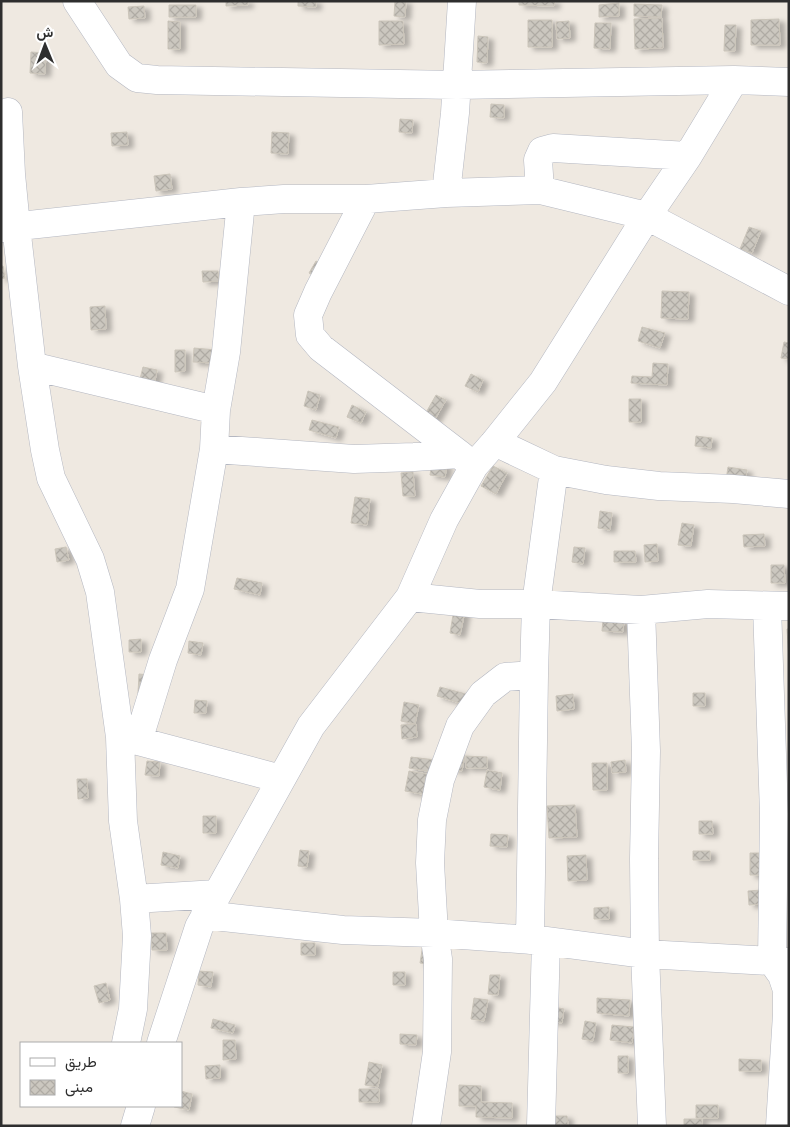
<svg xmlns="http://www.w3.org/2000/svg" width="790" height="1127" font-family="'Public Sans',Vazirmatn,sans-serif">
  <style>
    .building { fill: url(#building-cross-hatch); stroke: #cbc5ba; filter: url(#shadow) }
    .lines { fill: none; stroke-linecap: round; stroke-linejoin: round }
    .minor-casing { stroke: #b4b7c1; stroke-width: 29 }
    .minor { stroke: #fff; stroke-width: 28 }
  </style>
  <defs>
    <pattern id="building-cross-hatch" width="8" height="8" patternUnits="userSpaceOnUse" patternTransform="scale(1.25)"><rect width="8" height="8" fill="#cbc7bf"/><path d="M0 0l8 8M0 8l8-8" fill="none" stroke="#afaba4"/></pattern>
    <filter id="shadow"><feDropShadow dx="5.5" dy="3" stdDeviation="2.5" flood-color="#0004"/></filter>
  </defs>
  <rect width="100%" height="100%" fill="#efe9e1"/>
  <path class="building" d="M226,1H248V5L226,6Z
    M298,1H316V7L298,6Z
    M395,1H406L405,17L394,16Z
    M519,1H555L554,6L519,5Z
    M619,3V16L599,17V5Z
    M634,4L662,5L661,17L634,16Z
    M169,5H196V17H169Z
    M144,6L145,18L129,19L128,7Z
    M662,18L663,48L635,49L634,19Z
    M779,19L780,45H751V20Z
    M528,20H552V47H528Z
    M168,21L180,22V49H168Z
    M379,21H403L404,44L379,45Z
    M569,21L570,38L557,39L556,22Z
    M595,23H611L610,49L594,48Z
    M725,25H736L735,51H724Z
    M478,36L488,37L487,63L477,62Z
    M31,52L46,53L45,74L30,73Z
    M491,104L504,105V118L490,117Z
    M400,119L413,120L412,133L399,132Z
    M127,132L128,145L112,146L111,133Z
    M272,132L289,133L288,154L271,153Z
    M170,174L172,189L156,191L154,176Z
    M749,227L761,231L752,253L740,249Z
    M316,261L327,267L321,280L309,273Z
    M1,266H3L5,278L1,279Z
    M202,271H218L219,281L203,282Z
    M662,291L689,292L688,319L661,318Z
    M105,306L106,329L91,330L90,307Z
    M642,327L665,333L660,348L638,341Z
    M784,342L789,343V359L781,358Z
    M194,348L217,350L216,363L193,362Z
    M175,350H185V371L175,372Z
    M653,363L668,364L667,385L631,383L632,376L652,377Z
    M143,367L157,370L154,386L139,383Z
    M471,374L483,380L478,392L465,386Z
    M308,391L320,395L316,410L304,406Z
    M436,395L446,400L434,421L424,416Z
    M629,399H641V422H629Z
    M352,405L366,412L361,423L347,417Z
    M312,420L339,427L336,438L309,430Z
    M696,436L712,438L711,448L695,446Z
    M432,462L447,465L445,477L430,475Z
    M493,466L507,473L496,494L481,486Z
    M728,467L747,470L745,483L726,480Z
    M413,472L415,496H403L401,473Z
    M355,497L370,499L367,525L351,523Z
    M600,511L612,513L610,530L598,528Z
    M682,523L694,525L691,546L678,545Z
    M764,534L765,546L744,547L743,535Z
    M657,544L658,561L645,562L644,545Z
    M66,547L69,560L57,562L55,549Z
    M574,547L585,548L583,564L572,562Z
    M614,551H635L636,562H614Z
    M771,565H784L785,583H771Z
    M237,578L262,583L260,595L234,589Z
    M454,609L465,611L460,635L450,633Z
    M603,619L624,620L623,632L602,631Z
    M787,629H789V661Z
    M141,639V652H129V640Z
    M189,641L203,643L201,655L188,653Z
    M139,674L149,675L148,693H138Z
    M440,687L466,694L463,704L437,696Z
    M693,693H705V706H693Z
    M573,694L574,709L557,711L556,696Z
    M195,700L207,701L206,713H194Z
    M404,702L419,705L415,724L401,721Z
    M416,724L417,737L402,739L401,725Z
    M453,753L465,755L462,771L451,769Z
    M466,756L487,757V768H466Z
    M411,757L436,760L433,772L409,768Z
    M625,760L626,772L612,773L611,762Z
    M147,761L160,762L159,776L145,775Z
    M592,763H607V790H593Z
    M487,770L502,773L500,790L484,787Z
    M409,771L432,775L428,795L405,791Z
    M77,779H87L88,798L78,799Z
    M575,805L577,837L549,838L547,806Z
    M203,816H216V833H203Z
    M699,821H712L713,834H699Z
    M491,834L508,835L507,847L490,846Z
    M300,850L309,851L307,867L298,866Z
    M693,851H710V860H693Z
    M163,852L180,856L178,868L161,865Z
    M750,853H761V875H750Z
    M586,855L587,880L568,881L567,856Z
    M761,890L762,904L749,905L748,891Z
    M609,907V919H594V908Z
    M151,933H166L167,950H152Z
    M301,943H315V955H301Z
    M423,944L432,965L420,963Z
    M199,971L213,972L211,987L198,985Z
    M393,972H405V985H393Z
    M490,975H500L498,995L488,994Z
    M106,983L110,1000L99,1003L94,986Z
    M474,998L488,1000L484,1021L471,1019Z
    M597,998L630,1000L629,1016L597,1013Z
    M550,1006L564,1009L562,1023L548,1021Z
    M213,1019L235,1025L233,1033L211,1028Z
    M585,1021L596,1023L593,1041L582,1039Z
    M612,1025L634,1027L632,1043L610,1040Z
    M400,1034L417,1035L416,1045L400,1044Z
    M223,1040H235L236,1059L223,1060Z
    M618,1056H628V1073H618Z
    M739,1059L761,1060V1071H739Z
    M369,1062L382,1065L378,1087L365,1085Z
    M220,1065V1078L206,1079L205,1066Z
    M459,1085L481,1086V1102L512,1103V1118L476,1117V1106H459Z
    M359,1089H379V1102H359Z
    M181,1091L192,1094L189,1110L174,1107V1106H181Z
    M696,1105H718V1118H696Z
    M550,1116H567L568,1125H550Z
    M684,1119H702V1126H684Z"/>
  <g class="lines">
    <g class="minor-casing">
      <path id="minor" d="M77,1L119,65L137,78L157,80L457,85L734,80L789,82
        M8,112L11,174L16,226L32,366L45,450L51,478L90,559L100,592L120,737L123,821L134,899L137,936L133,1009L126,1043
        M540,190L538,160L542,151L553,148L688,156
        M446,193L455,113L462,1
        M366,199L318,292L308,315L310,335L321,348L459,454
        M1,228L241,202L284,199H366L446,193L540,190L647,216L789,291
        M32,366L216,410
        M495,442L554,470L606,480L659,486L733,489L789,494
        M214,449L354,459L414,457L459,454L465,459
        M410,597L480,604H536L641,610L708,604L789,606
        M767,606L774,814L772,961L782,975L787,990V1014L780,1126
        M641,610L646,751L644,859L645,954L652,1126
        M120,737L138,741L163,660L190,589L214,449L216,410L226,352L241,202
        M138,741L281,779
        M134,899L217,894
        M205,915L343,930L434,933L546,941L645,954L789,962
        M530,940L534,675L536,604L554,470
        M161,1043L199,927L311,726L410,597L444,520L474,466L495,442L543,382L647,216L688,156L734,80
        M135,1126L141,1106
        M426,1126L437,1052L438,959L434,933L430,863L432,820L440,780L460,726L483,694L505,677L534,675
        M541,1126L546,941"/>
    </g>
    <use href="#minor" class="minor"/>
  </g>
  <rect width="790" height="1127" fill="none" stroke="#2e2e2e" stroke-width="5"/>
  <rect x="20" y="1042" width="162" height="65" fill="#ffffff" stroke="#ababab"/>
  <rect x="30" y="1058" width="25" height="8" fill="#ffffff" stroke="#ababab"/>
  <text x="65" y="1067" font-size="15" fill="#2e2e2e">طريق</text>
  <rect x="30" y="1080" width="25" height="15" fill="url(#building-cross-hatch)" stroke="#ababab"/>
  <text x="65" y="1092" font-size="15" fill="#2e2e2e">مبنى</text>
  <g transform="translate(45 45) rotate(359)" stroke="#ffffff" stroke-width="4" paint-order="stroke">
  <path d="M0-4L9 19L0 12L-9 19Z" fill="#2e2e2e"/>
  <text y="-8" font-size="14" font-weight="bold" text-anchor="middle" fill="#2e2e2e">ش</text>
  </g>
</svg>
